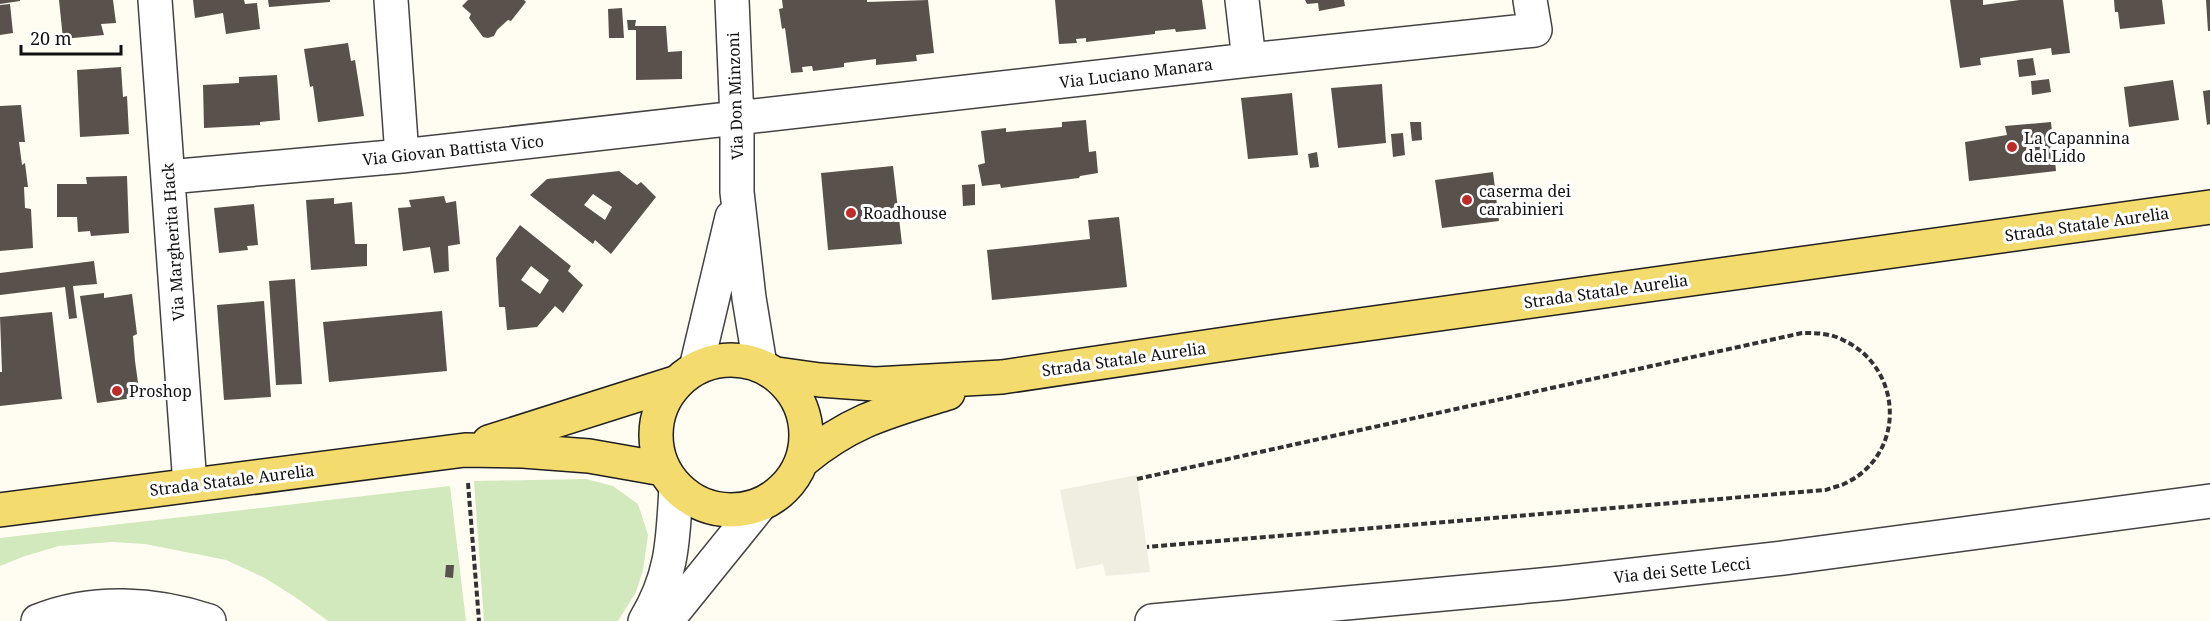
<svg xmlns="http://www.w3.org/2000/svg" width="2210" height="621" font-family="'Noto Serif',serif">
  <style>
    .green { fill: #d1e9bc }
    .plaza { fill: #f0ede1 }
    .building { fill: #58514c; fill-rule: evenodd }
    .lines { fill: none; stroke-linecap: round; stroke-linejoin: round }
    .minor-casing { stroke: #434343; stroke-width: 36 }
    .major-casing { stroke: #212121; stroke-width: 36 }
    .path { stroke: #323232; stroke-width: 4; stroke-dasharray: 6 3; stroke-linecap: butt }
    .minor { stroke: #fff; stroke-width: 33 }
    .major { stroke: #f4db6d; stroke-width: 33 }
    .poi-dot { fill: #bd2c2a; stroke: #fff; stroke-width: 2 }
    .labels { text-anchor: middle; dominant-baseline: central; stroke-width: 6; stroke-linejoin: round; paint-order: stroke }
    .street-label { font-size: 16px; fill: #101010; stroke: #fff }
    .poi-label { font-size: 16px; fill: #101010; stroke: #fff; text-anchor: start }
  </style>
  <rect width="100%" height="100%" fill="#fffdf2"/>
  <path class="green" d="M586,479L613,486L638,504L648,535L643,570L636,592L618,621H484L474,481Z
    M450,486L466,621H328L298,599L265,578L226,560L145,544L112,542L59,546L25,556L0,566V538Z"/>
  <path class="plaza" d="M1137,475L1150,572L1106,576L1103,564L1076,569L1060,490Z"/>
  <path class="building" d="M0,0H20V1L0,4Z
    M59,0H113L116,23L101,24L104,35L63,39Z
    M193,0H244L245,4L257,3L260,29L226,34L223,13L195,18Z
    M268,0H330V2L269,7Z
    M468,0H524L526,2L511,21L508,20L497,30L494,36L488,38L483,37L469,18L471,14L462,6Z
    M782,0H867V2L928,0L934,53L916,55L917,61L876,65V59L844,63V67L813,71L812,66L802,67L803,72L791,73L785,28L782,29L779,9L783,8Z
    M1055,0H1202L1206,29L1176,32L1175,29L1155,31V34L1086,42V38L1076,39L1077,43L1059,44Z
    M1305,0H1344L1345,6L1319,11L1318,3L1307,4Z
    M1950,0H1983V5L2020,0H2063L2070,53L2052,55L2051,48L1980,58L1981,65L1960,68Z
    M2114,0H2162L2165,24L2120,29L2118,12H2115Z
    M2206,0H2210V31H2208Z
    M10,4L13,33L0,35V5Z
    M622,8L624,38H609L608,9Z
    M627,20H636L635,26H666L668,52L682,51V79L636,80V30H628Z
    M348,43L351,61L355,60L364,116L318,122L313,86L310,87L304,49Z
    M2033,58L2036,75L2019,77L2017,60Z
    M121,67L123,97L127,96L129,134L80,137L77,70Z
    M277,75L280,120L260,122V125L204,128L203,85L239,83V77Z
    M2049,79L2051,92L2032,95L2031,81Z
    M2173,80L2179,120L2129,127L2124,87Z
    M1382,84L1386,143L1338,148L1331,88Z
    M2210,90V124L2207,125L2203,91Z
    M1292,93L1298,155L1248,159L1241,98Z
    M21,105L25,142H19L22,165L25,163L28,187H24L25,208L31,209L33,248L0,251V106Z
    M1086,120L1089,152L1096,151L1098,173L1080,176L1079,178L1001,188L1000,184L982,186L978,165L985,163L981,131L1006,128V132L1062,127V122Z
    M1410,122H1421L1422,140L1412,141Z
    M2051,122L2056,171L1969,181L1965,142L2007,135L2005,126Z
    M1403,133L1405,155L1393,157L1391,134Z
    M1317,152L1319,167L1310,168L1308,154Z
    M893,166L902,244L828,250L821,173Z
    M619,171L637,185L641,182L656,197L611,254L595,240L593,244L530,195L547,179ZM593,194L612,207L605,220L584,205Z
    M1493,172L1499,221L1442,228L1435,180Z
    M127,176L129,233L91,236L90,231L78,232L77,217H57V184H87L86,177Z
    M975,184V205L963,206L962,185Z
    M444,196L446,203L456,201L460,244L448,246L449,271L434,273L430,247L403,251L398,208L411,207L409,200Z
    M334,198V204L352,202L355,244H367V266L311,270L306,200Z
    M254,204L258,245L247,246L248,250L219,253L214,208Z
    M1119,217L1127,287L992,300L987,250L1090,239L1088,220Z
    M520,225L571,266L568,271L583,285L563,313L555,306L537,327L507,330L505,307H499L496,258ZM531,266L549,280L540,294L521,280Z
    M94,261L97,284L73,286L77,318L69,319L65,287L0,295V273Z
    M295,279L302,384L276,385L269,281Z
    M104,293V298L132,294L137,334L133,336L135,361L140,397L97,403L80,296Z
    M264,301L271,397L224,400L217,305Z
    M442,311L447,371L329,382L323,322Z
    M52,312L62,399L0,406V372H2L0,317Z
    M446,565H454L453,578L445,577Z"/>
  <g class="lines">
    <g class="minor-casing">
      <path id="minor" d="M155,0L190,485
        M391,0L402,156
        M732,0L737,119V192L749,298L760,365
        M1242,0L1249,60
        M168,177L402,156L1249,60L1535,30L1530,0
        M696,368L732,217
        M38,621C93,599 155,603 209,621
        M645,621C673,575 673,539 676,487
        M662,621L676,609L760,505
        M1152,621L1562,583L1783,558L2210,501"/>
    </g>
    <g class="major-casing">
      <path id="major" d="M656 435a75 75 0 1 1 150 0a75 75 0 1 1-150 0Z
        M777,374L820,380L875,384L1002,377L1273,337L2210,207
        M489,442L678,382
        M802,461C851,420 889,411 948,393
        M0,510L465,450L523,451L589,456L663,469"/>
    </g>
    <path class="path" d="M1137,479L1802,333C1816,333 1830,333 1843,340C1902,367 1907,451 1848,482C1841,486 1833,487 1826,490L1147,547
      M468,483L479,621"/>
    <use href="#minor" class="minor"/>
    <use href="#major" class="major"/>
  </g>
  <g class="poi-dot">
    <circle cx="2012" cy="147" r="6"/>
    <circle cx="1467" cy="200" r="6"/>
    <circle cx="851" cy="213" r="6"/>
    <circle cx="117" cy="391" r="6"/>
  </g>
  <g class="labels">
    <g class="street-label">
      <text transform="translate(1136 73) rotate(-7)">Via Luciano Manara</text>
      <text transform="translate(735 96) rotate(-92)">Via Don Minzoni</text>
      <text transform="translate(453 150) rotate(-6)">Via Giovan Battista Vico</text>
      <text transform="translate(2087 224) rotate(-8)">Strada Statale Aurelia</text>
      <text transform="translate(173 242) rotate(-94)">Via Margherita Hack</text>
      <text transform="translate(1606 291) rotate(-8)">Strada Statale Aurelia</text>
      <text transform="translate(1124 359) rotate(-8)">Strada Statale Aurelia</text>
      <text transform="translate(232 480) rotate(-7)">Strada Statale Aurelia</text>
      <text transform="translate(1682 570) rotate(-6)">Via dei Sette Lecci</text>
    </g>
    <g class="poi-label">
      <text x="2024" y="138">La Capannina<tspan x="2024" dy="18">del Lido</tspan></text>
      <text x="1479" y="191">caserma dei<tspan x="1479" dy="18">carabinieri</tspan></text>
      <text x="863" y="213">Roadhouse</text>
      <text x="129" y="391">Proshop</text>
    </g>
  </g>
  <path d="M21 45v9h100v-9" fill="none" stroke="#101010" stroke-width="3"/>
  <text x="30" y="45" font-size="18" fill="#101010" stroke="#ffffff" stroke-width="4.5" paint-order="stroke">20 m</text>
</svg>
